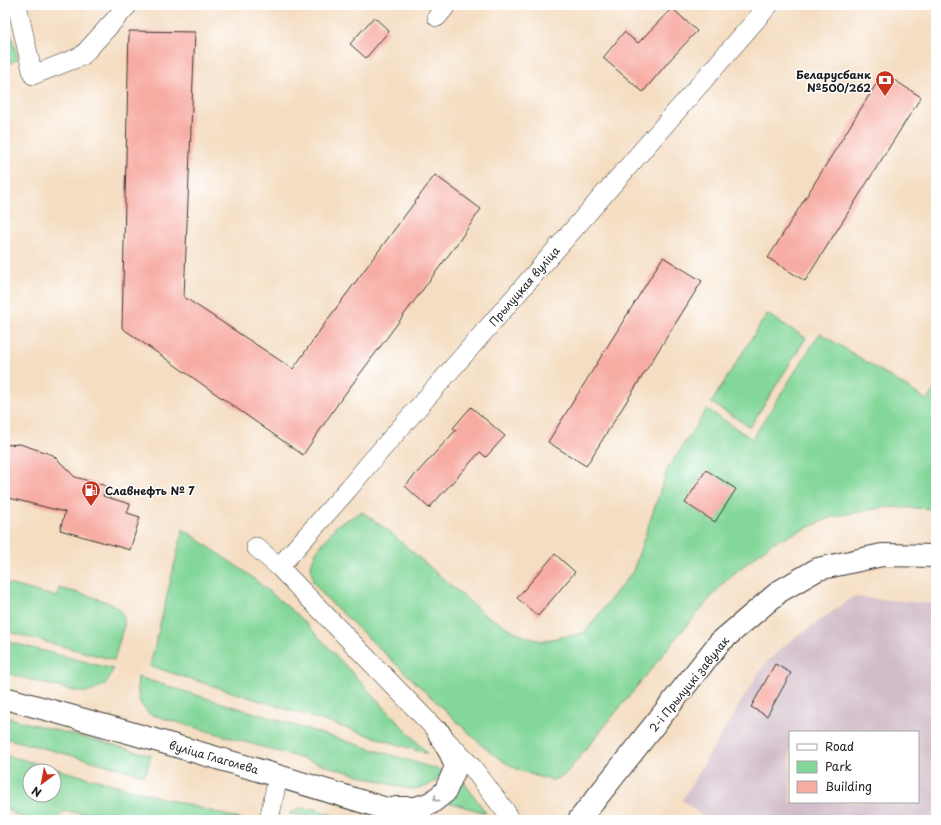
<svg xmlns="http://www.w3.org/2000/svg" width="941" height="825" font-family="'Playpen Sans',sans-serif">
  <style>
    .industrial { fill: #d1bdc9; fill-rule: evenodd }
    .green { fill: #83d79a; stroke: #507a5b; fill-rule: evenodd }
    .building { fill: #f7aca3 }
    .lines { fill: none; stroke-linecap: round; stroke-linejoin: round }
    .street-casing { stroke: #3c3935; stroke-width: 20 }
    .secondary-casing { stroke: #3c3935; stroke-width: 24 }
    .street { stroke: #fff; stroke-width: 19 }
    .secondary { stroke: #fff; stroke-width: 22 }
    .oneway { stroke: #999 }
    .labels { text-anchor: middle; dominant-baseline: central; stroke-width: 3; stroke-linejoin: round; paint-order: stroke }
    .poi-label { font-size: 11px; font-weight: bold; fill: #1c1c1c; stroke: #fff; text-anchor: end }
    .street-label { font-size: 11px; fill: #1c1c1c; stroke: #fff }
  </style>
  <rect width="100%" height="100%" fill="#fff"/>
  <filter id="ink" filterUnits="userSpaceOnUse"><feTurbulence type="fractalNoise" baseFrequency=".025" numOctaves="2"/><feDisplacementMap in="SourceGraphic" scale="8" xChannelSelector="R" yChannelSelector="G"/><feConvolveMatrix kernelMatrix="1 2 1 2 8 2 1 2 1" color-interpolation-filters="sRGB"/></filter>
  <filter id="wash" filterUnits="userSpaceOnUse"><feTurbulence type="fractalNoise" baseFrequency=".012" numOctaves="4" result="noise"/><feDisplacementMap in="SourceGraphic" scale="16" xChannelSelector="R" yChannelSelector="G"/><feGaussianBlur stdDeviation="0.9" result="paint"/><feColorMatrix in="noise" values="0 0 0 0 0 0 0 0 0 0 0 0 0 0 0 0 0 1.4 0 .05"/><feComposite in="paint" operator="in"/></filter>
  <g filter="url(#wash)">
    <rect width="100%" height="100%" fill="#f4ddc1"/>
    <path class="industrial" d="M853,597L936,604V820H708L682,800L763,666L785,645ZM790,732H918V802H790Z"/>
    <path class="green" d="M5,14L18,59L5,66Z
      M767,314L806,338L750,427L711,403Z
      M820,333L927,400L936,387V509L885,507L832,517L772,543L726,580L682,631L564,776L552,780L539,777L519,770L503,761L486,749L325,597L313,582L311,565L316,552L337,525L362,512L386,529L485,615L524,636L541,641L584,633L633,571L668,468L707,409L752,439Z
      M183,529L248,574L300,617L428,754L150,666Z
      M5,583L57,597L59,588C73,592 111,600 120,610C124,615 124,619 124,625L114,660L5,631Z
      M5,641L113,669C111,673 110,678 108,681C106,684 102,686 100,687C91,693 84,693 74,691L5,673Z
      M138,677L443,771L436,781L425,787L412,789L396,786L149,714L140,703L137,688Z
      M5,717L151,755L145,775L5,738Z
      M5,755L244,820H129L65,811L55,820H24L5,807ZM30,771H54V795H30Z
      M463,781L486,813L441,800L457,791Z
      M300,808L316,809L347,820H325L316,817L289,814Z"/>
    <g id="blocks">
      <path class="building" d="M672,8L697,31L669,61L643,92L603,58L624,32L638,43Z
        M374,17L389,31L366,58L350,44Z
        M129,31L195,32L184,297L293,369L328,319L435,175L481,209L459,241L339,402L303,455L122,328Z
        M883,73L921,97L805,281L768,258Z
        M663,257L702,281L586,466L548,442Z
        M471,407L505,436L486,457L480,452L429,508L405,486L456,430L453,428Z
        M20,444L53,455L75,477L106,486L103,496L130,504L127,513L140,517L130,550L60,530L65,512L5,497V445Z
        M706,470L736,489L715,522L685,503Z
        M555,554L575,572L538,616L517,598Z
        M775,664L791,673L767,716L751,707Z"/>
    </g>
  </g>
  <g filter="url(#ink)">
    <use href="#blocks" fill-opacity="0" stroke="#3c3935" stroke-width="1"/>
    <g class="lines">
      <g class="street-casing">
        <path id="street" d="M17,5L33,75L82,56L128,5
          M437,17L447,5
          M256,547L279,567L472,767L506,812L509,820
          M279,567L349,488L368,465L769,5
          M269,820L278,776"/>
      </g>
      <g class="secondary-casing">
        <path id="secondary" d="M5,698C145,736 284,777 422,820
          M396,808H416L431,803L445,792L456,767L451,754L439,733
          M579,820L719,643L780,591L818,569L882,555L936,556"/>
      </g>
      <use href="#street" class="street"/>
      <use href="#secondary" class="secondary"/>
    </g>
    <defs><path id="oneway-chevron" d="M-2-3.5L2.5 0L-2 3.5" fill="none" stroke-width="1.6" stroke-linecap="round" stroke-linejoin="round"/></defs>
    <use class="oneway" href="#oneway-chevron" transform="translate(436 799) rotate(141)"/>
  </g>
  <defs>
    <g id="bank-pin" transform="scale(1)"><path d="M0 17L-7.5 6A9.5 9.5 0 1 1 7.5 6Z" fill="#c8321e" stroke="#fff"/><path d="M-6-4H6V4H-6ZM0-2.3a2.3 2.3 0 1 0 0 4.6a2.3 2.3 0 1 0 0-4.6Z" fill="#fff"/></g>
    <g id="fuel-pin" transform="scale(1)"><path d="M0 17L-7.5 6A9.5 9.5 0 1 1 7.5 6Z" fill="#c8321e" stroke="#fff"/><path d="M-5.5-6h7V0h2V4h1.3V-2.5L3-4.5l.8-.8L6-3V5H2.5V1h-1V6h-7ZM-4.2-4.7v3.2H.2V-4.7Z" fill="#fff"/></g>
  </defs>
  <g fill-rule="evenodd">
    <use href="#bank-pin" x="885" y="80"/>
    <use href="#fuel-pin" x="91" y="490"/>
  </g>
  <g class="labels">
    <g class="poi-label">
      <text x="871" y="74">Беларусбанк<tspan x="871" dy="13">№500/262</tspan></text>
      <text x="105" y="490" text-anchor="start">Славнефть № 7</text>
    </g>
    <g class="street-label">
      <text transform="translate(524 286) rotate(-49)">Прылуцкая вуліца</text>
      <text transform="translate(689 684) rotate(-51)">2-і Прылуцкі завулак</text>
      <text transform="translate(214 757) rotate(16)">вуліца Глаголева</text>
    </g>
  </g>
  <rect width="941" height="825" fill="none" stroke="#fff" stroke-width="20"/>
  <rect x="789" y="731" width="130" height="72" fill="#ffffff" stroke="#a4a4a4"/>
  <rect x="797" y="744" width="20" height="6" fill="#ffffff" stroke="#a4a4a4"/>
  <text x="825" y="751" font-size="12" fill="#1c1c1c">Road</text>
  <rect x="797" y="761" width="20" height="12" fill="#83d79a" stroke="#a4a4a4"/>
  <text x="825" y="771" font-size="12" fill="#1c1c1c">Park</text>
  <rect x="797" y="781" width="20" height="12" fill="#f7aca3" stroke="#a4a4a4"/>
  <text x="825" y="791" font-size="12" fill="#1c1c1c">Building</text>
  <g transform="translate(42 783) rotate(212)"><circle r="19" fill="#ffffff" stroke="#a4a4a4"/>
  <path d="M0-3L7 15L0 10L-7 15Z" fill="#c8321e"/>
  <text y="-6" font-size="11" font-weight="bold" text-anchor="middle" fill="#1c1c1c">N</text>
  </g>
</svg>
